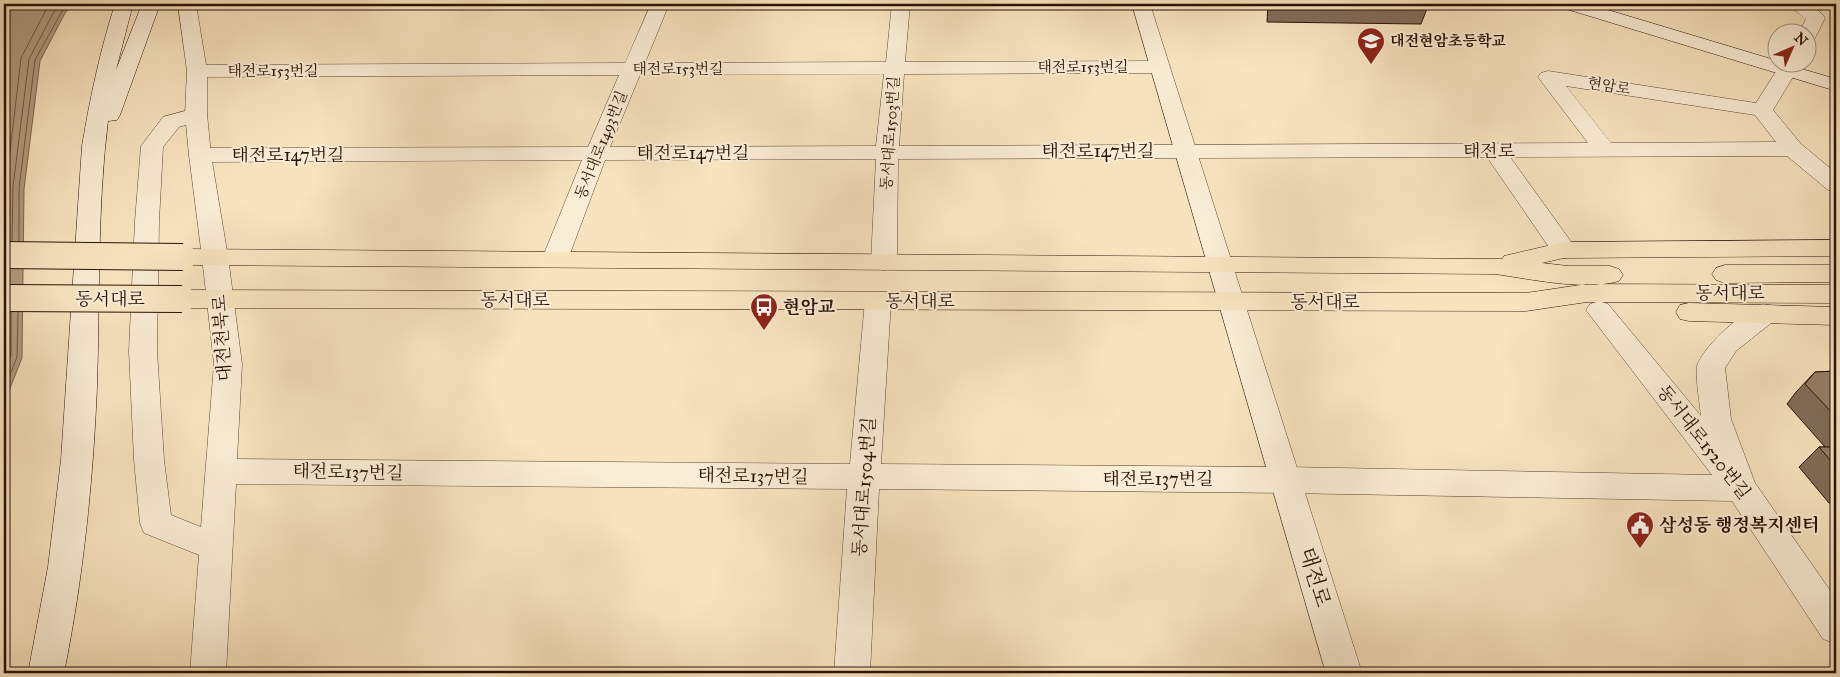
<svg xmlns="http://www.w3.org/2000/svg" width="1840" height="677" font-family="'IM FELL Great Primer','Noto Serif KR',serif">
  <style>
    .water { fill: #b29c80; stroke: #7c644f }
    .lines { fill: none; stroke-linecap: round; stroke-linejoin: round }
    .shore { stroke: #6e5643; stroke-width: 1 }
    .minor-casing { stroke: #5e4634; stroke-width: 1 }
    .tertiary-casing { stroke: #5e4634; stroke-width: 1 }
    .secondary-casing { stroke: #2b1106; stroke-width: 1 }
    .primary-casing { stroke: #2b1106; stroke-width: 1 }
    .minor { fill: #faedd5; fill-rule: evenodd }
    .tertiary { fill: #faedd5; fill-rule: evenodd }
    .secondary { fill: #faedd5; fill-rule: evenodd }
    .primary { fill: #f7e4bf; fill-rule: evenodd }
    .primary-bridge-casing { stroke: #2b1106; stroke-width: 28; stroke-linecap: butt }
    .primary-bridge { stroke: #f7e4bf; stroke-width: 26 }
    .wall { fill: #806d58; stroke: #2b1106 }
    .building { fill: #957f66; stroke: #2b1106 }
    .labels { text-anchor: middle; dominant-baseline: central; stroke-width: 4; stroke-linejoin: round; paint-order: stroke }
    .far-poi-label { font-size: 15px; font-weight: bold; fill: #2b1106; stroke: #faedd5; text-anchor: start }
    .far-street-label { font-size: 15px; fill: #2b1106; stroke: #faedd5 }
    .street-label { font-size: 18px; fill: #2b1106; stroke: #faedd5 }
    .poi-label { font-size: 18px; font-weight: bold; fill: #2b1106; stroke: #faedd5; text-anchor: start }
    .near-street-label { font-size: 21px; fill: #2b1106; stroke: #faedd5 }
  </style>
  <rect width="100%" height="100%" fill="#f7e4bf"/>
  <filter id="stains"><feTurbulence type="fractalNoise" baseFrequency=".004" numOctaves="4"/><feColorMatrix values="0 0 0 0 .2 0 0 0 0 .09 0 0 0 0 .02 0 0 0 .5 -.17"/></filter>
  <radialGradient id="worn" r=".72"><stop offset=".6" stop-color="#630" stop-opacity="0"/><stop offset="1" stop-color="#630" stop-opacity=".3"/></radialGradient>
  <path class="water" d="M4,4H72L65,13L40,61L24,189L22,358L4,403Z"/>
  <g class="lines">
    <path class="shore" d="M5,241L6,186L21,58L49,4
      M12,241L13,187L29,59L58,4
      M19,241V188L35,60L66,4
      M4,373L11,355V312
      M4,390L17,357L18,312"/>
    <g class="minor-casing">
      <path id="minor" d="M651,4H669L645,63L886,62L892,4H910L905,62L1160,61L1167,63L1170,67L1167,71L1160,73L904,74L899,146L1588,143L1538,77L1541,73L1548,71L1756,103L1782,62H1802L1773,110L1801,144L1836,173V192L1828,190L1787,156L1510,157L1577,250L1573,256L1564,258L1555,256L1487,157L898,159L897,262L893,268L884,270L875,268L871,262L876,159L605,160L568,259L564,265L555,267L546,265L542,259L582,160L200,162L192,160L189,155L192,150L200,148L588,147L619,75L197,77L190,75L187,71L190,67L197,65L625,63ZM884,74L876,146L610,147L640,75ZM1566,86L1755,115L1776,142L1611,143Z
        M1787,4C1802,3 1816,4 1825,18L1815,38L1808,40V32H1799L1806,19Z
        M196,108L204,109L207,114L204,119L179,127L163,147L159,221L157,351L164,460L171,515L201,527L214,364L202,257L206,251L215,249L224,251L228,257L242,364L237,459L850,464L865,301L869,295L878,292L887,295L891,301L881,464L1285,467L1712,475L1586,310L1590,304L1599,301L1608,304L1701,416C1700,406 1695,374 1697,366C1703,347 1739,315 1757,306C1763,303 1769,305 1775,306L1779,313L1775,320L1736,351L1725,368L1731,419L1755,483L1836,599V644L1823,639L1732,501L1285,493L879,489L870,673H834L847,489L236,484L226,673H190L199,555L144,533L140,523L134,460L129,351L135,221L141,146L163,117Z"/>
    </g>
    <g class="tertiary-casing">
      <path id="tertiary" d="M178,4H196L207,71V114L211,155L228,257L224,263L215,265L206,263L202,257L189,155L185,114L187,71Z
        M1132,4H1150L1362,673H1326Z"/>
    </g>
    <g class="secondary-casing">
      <path id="secondary" d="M115,4H133L116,70L142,4H160L120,115L117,120L108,121C97,209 100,298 97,387C93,483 83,579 64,673H28L48,567L61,460L82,146C90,98 100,51 115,4Z
        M1560,4H1588L1778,61V62L1836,79V91L1563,8Z"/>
    </g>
    <g class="primary-casing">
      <path id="primary" d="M1836,240V256L1564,258L1542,263L1568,266H1610L1619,269L1623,275L1619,281C1584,291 1531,279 1495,274L183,265L174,263L170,257L174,251L183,249L1502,259L1504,256L1564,242Z
        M1725,265H1836V282L1725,283L1716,280L1712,274L1716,268Z
        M1587,284L1836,285V303L1587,302L1526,311L182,308L173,305L169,299L173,293L182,290L1526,293Z
        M1689,303L1836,307V325L1689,321L1680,319L1676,312L1680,305Z"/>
    </g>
    <use href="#minor" class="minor"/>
    <use href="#tertiary" class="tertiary"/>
    <use href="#secondary" class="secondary"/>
    <use href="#primary" class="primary"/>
    <g class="primary-bridge-casing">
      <path id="primary-bridge" d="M4,255L183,257
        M4,298L182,299"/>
    </g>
    <use href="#primary-bridge" class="primary-bridge"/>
  </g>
  <path class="wall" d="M1268,4H1426L1428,6L1421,24L1267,22Z
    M1836,371V502L1829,503L1799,467L1819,447H1825L1787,404L1796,392L1815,372Z"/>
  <path class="building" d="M1272,4H1426L1428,6Z
    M1836,371V417L1805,384L1815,372Z
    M1819,447H1836V467Z"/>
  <defs>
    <g id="school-pin" transform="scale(1.4375)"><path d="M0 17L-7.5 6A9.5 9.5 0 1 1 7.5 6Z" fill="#8f2418" stroke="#faedd5"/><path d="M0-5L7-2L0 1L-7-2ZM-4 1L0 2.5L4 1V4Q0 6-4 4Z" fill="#fff"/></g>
    <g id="bus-pin" transform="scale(1.4375)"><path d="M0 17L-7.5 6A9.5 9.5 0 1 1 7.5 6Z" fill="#8f2418" stroke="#faedd5"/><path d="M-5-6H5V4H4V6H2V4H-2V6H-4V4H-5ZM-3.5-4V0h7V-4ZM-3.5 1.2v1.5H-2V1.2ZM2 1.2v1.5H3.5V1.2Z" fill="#fff"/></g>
    <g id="civic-pin" transform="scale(1.4375)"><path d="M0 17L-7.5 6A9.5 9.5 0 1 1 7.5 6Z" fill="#8f2418" stroke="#faedd5"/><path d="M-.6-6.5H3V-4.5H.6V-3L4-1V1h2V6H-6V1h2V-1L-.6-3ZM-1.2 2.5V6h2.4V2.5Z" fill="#fff"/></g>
  </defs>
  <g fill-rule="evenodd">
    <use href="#school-pin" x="1371" y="41"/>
    <use href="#bus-pin" x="764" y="307"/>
    <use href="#civic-pin" x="1640" y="525"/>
  </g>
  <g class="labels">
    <g class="far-poi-label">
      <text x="1390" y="41">대전현암초등학교</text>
    </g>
    <g class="far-street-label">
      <text x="1083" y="67">태전로153번길</text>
      <text x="678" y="69">태전로153번길</text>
      <text x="273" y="71">태전로153번길</text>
      <text transform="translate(1609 86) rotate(9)">현암로</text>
      <text transform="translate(890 133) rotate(-86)">동서대로1503번길</text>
      <text transform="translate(601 145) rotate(-68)">동서대로1493번길</text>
    </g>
    <g class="street-label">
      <text x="1098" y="151">태전로147번길</text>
      <text x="1489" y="151">태전로</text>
      <text x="693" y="153">태전로147번길</text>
      <text x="288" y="155">태전로147번길</text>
      <text x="1730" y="293">동서대로</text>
      <text x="110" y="299">동서대로</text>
      <text x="515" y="300">동서대로</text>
      <text x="920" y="301">동서대로</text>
      <text x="1325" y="302">동서대로</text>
      <text transform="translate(222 338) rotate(-94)">대전천북로</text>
      <text transform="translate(1704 442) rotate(52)">동서대로1520번길</text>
      <text transform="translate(348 472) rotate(1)">태전로137번길</text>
      <text transform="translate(753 476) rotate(1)">태전로137번길</text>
      <text x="1158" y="479">태전로137번길</text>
      <text transform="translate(864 487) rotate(-86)">동서대로1504번길</text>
    </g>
    <g class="poi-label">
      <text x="783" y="307">현암교</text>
      <text x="1659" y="525">삼성동 행정복지센터</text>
    </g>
    <g class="near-street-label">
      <text transform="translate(1315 577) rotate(73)">태전로</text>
    </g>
  </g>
  <rect width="1840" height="677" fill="none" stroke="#f7e4bf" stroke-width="20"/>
  <rect x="5" y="5" width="1830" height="667" fill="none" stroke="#2b1106" stroke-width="2.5"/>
  <rect x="10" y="10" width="1820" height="657" fill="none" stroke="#2b1106"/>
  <g transform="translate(1792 48) rotate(45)"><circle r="24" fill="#faedd5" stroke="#a79582"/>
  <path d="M0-4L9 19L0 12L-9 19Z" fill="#8f2418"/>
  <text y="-8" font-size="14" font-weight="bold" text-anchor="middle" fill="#2b1106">N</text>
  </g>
  <rect width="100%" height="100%" filter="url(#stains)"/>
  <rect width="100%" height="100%" fill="url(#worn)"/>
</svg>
